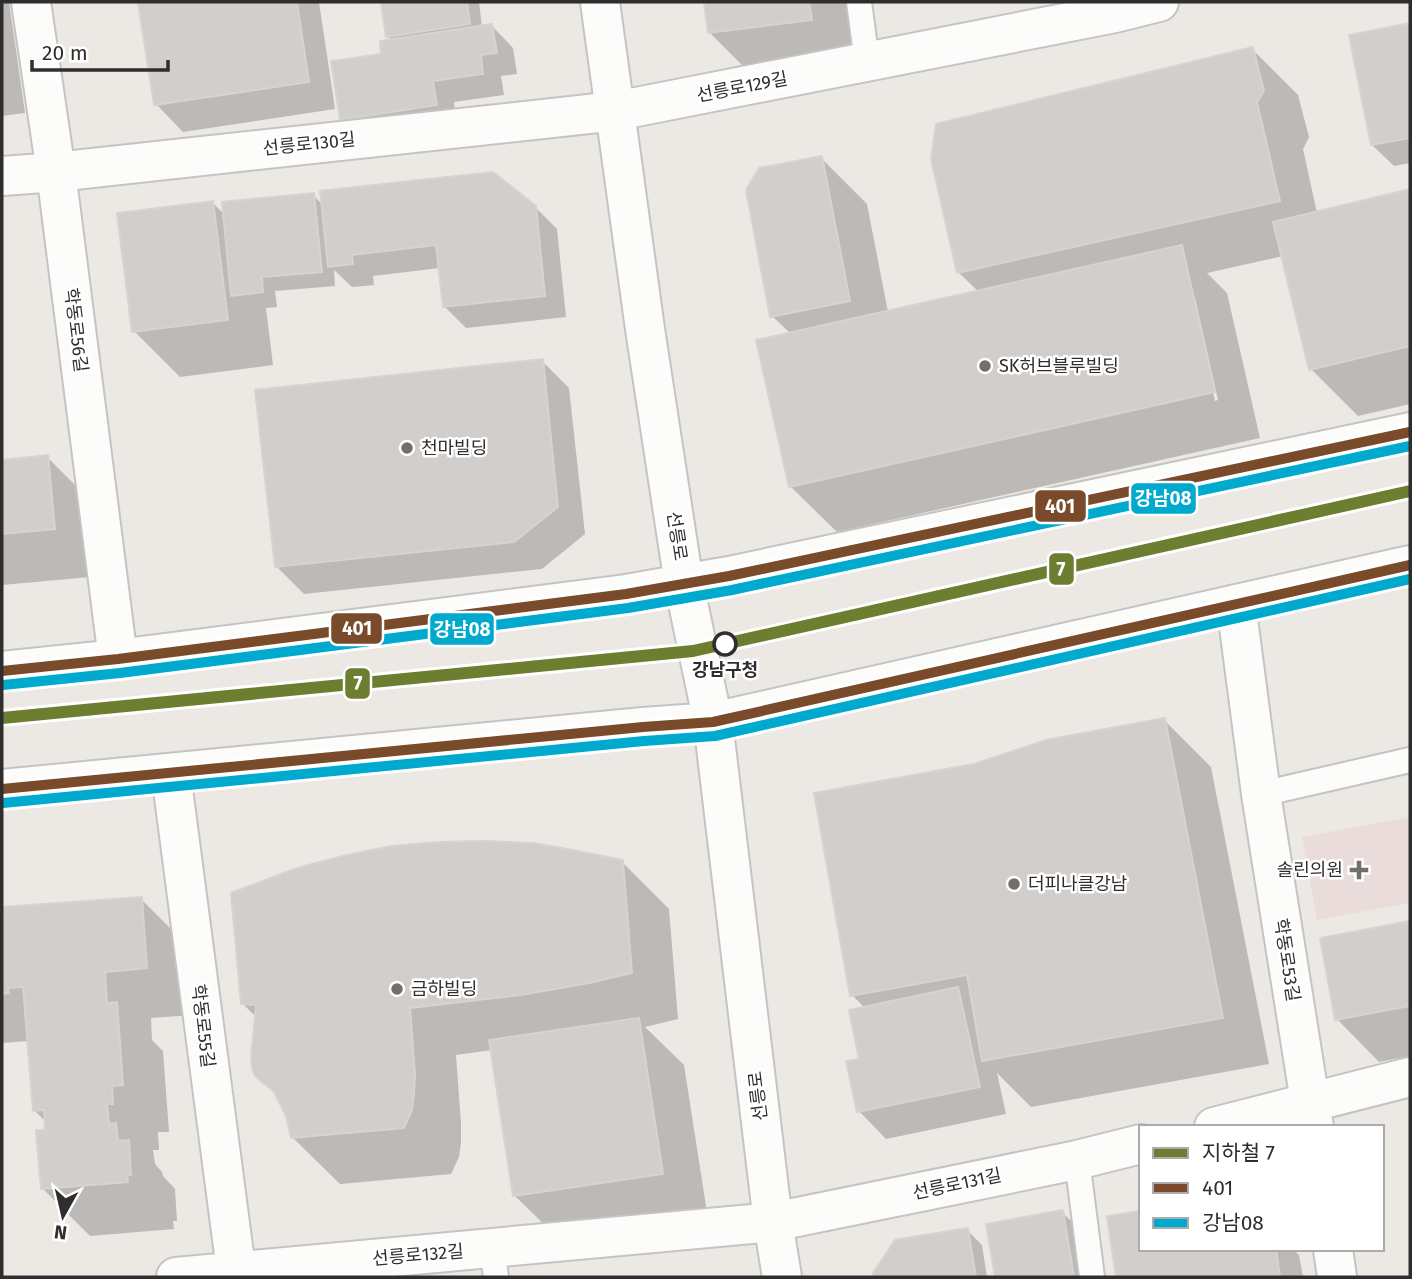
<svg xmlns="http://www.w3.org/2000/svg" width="1412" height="1279" font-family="'Fira Sans','Noto Sans KR',sans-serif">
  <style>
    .medical { fill: #e9dcdb }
    .shadow { fill: #0003; fill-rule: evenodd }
    .building { fill: #d1cecb; stroke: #d7d4d0; stroke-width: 2 }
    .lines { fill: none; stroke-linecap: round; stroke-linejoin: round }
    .lane-casing { stroke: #c5c4c5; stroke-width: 28 }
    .street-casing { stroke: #c5c4c5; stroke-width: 42 }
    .secondary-casing { stroke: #c5c4c5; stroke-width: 42 }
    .lane { stroke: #fcfcfb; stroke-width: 24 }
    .street { stroke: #fcfcfb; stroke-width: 38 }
    .secondary { stroke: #fcfcfb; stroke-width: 38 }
    .bus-1-casing { stroke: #fff; stroke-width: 16 }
    .bus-2-casing { stroke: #fff; stroke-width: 16 }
    .bus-1 { stroke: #7a4b2a; stroke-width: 10 }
    .bus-2 { stroke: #00a9ce; stroke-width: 10 }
    .metro-1-casing { stroke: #fff; stroke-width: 18 }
    .metro-1 { stroke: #6e7e31; stroke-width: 12 }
    .poi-dot { fill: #706f6e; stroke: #fff; stroke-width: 2.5 }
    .stop-dot { fill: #fff; stroke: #2e2e2e; stroke-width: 3.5 }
    .labels { text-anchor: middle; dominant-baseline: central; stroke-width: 5; stroke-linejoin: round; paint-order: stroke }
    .street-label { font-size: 18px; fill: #2e2e2e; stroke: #fff }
    .poi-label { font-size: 18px; fill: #2e2e2e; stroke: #fff; text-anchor: start }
    .stop-label { font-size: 18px; font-weight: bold; fill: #2e2e2e; stroke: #fff }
    .line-badge { stroke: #fff; stroke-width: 2.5 }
    .badge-label { font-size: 19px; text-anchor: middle; font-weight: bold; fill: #fff }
  </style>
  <rect width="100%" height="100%" fill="#ece8e4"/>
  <path class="medical" d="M1410,817V903L1317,920L1302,837Z"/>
  <path class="shadow" d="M2,2H9L25,113L2,116Z
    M140,2H319L335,109L183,132L156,104Z
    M383,2H479L482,27L492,26L513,48L517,74L501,76L504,95L454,102L457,126L363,141L342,119L393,41L388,36Z
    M705,2H848L857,65L755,78L709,32Z
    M1410,25V163L1394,166L1372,145L1351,36Z
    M1252,49L1298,95L1309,137L1303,149L1317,213L1410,191V404L1358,416L1311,369L1283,256L1207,273L1227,293L1260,438L837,532L791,487V334L772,316L821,158L867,204L888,312L979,292L958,272ZM1192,298H1195L1218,400L1215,401Z
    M313,195L323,205L535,207L557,229L566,317L466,328L444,306L440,268L373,276L374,285L352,287L334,270L335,286L275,291L277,307L266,308L273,365L180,377L134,331L213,203L225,215Z
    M542,361L569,388L585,534L542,569L304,594L276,566Z
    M47,457L94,504L101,576L2,585V461Z
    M1164,720L1211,767L1269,1064L1031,1107L997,1073L1006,1114L886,1139L859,1111L865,1008L852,995Z
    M622,862L669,909L678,1019L645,1027L684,1065L708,1219L561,1241L515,1196L493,1050L456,1055L461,1123V1143L459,1157L451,1174L340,1184L292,1137L288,1115L278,1096L256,1075V1017L243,1004Z
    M141,899L188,946L193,1015L151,1018L152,1040L163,1051L169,1132H158L159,1150H153L155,1164L162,1172L163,1176L175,1189L177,1221H173L174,1229L90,1236L43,1189L47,1123L35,1111L29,1041L2,1043V909Z
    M1410,923V1056L1379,1062L1337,1019L1322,939Z
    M1062,1212L1084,1234L1091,1277H997L988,1225Z
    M1109,1217L1141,1249H1293L1299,1255L1303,1277H1118Z
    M967,1230L982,1245L987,1277H875V1273Z"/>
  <path class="building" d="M138,2H297L309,82L154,105Z
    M381,2H467L470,24L386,37Z
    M704,2H809L812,20L708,33Z
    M1410,23V138L1371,145L1349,35Z
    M492,24L497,53L481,55L483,74L433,81L437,105L340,120L331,61L381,54L380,41Z
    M1253,47L1264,91L1257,102L1280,201L957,273L931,159L936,124Z
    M822,156L850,301L770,317L746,190L759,168Z
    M493,172L536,206L545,296L443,307L436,245L352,255L353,264L328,267L320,191Z
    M1410,189V346L1309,370L1273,222Z
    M314,193L322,272L262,277L263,292L231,296L222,202Z
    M213,201L228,320L132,332L117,213Z
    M1182,245L1215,392L789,487L756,340Z
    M543,359L558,507L514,542L275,567L255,390Z
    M48,455L55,529L2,534V460Z
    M1165,718L1223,1018L982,1061L967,975L850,996L814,793L974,764L1046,740Z
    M482,841L533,843L573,850L623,860L632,973L589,983L521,995L410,1008L415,1075L414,1095L412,1110L404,1128L291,1138L286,1116L274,1092L255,1076L252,1068L251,1058L256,1005L241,1004L231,893L297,868L343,856L391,846L440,842Z
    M142,897L147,968L105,972L107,1003L117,1002L123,1085L112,1086L113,1104H107L109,1124L116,1123L118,1141L129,1140L131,1175H127L128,1182L41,1189L36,1130H45L44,1110L33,1111L23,987L8,988L9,993L2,994V907Z
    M1410,921V1006L1335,1020L1320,938Z
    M958,987L980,1087L857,1112L846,1061L859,1059L849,1010Z
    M639,1018L663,1174L513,1196L489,1040Z
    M1063,1210L1074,1277H995L986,1224Z
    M1141,1211V1249H1276L1280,1277H1116L1107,1216Z
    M968,1228L976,1277H874L873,1273L895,1240Z"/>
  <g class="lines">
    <g class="lane-casing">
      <path id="lane" d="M859,2L867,62
        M1261,794L1410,760
        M1077,1160L1092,1277
        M492,1248L496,1277"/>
    </g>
    <g class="street-casing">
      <path id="street" d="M31,2L56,172L118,659
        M2,176L56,172L616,111L1115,13L1159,2
        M1236,604L1261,794L1314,1127
        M171,774L237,1277
        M1214,1127L1410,1077
        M1333,1249L1337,1277
        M176,1277L773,1222L1077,1160L1141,1144"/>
    </g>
    <g class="secondary-casing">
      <path id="secondary" d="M600,2L645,329L684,584L713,722L773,1222L782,1277
        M2,671L118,659L626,594L729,576L1410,432
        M2,789L643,727L713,722L1410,565"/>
    </g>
    <use href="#lane" class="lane"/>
    <use href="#street" class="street"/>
    <use href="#secondary" class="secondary"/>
    <g class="bus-1-casing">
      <path id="bus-1" d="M2,671L118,659L626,594L729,576L1410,432
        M2,789L643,727L713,722L1410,565"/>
    </g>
    <g class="bus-2-casing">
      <path id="bus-2" d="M3,685L120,673L628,608L732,590L1410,446
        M3,803L644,741L715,736L1410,579"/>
    </g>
    <use href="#bus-1" class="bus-1"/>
    <use href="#bus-2" class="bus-2"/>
    <g class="metro-1-casing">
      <path id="metro-1" d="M2,718L693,651L1410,491"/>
    </g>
    <use href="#metro-1" class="metro-1"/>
  </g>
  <g class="poi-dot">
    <circle cx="985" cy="366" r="7"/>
    <circle cx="407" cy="448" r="7"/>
    <path d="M1355.5 859.5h7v7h7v7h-7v7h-7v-7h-7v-7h7z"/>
    <circle cx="1014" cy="884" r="7"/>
    <circle cx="397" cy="989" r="7"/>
  </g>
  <circle class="stop-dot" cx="725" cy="644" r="11"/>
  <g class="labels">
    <g class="street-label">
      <text transform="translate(742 87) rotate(-11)">선릉로129길</text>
      <text transform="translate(309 144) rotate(-6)">선릉로130길</text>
      <text transform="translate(76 330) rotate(83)">학동로56길</text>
      <text transform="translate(677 536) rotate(81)">선릉로</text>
      <text transform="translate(1287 960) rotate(81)">학동로53길</text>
      <text transform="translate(203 1026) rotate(83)">학동로55길</text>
      <text transform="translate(758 1096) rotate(-97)">선릉로</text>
      <text transform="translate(957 1184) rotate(-12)">선릉로131길</text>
      <text transform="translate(418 1255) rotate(-5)">선릉로132길</text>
    </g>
    <g class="poi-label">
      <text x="999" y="366">SK허브블루빌딩</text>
      <text x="421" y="448">천마빌딩</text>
      <text x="1343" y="870" text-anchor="end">솔린의원</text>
      <text x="1028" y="884">더피나클강남</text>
      <text x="411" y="989">금하빌딩</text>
    </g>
    <g class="stop-label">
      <text x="725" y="670">강남구청</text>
    </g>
  </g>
  <g class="line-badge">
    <rect x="1130" y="482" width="67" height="33" rx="7" fill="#00a9ce"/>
    <rect x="1034" y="489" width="53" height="34" rx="7" fill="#7a4b2a"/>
    <rect x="1048" y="552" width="27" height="34" rx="7" fill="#6e7e31"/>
    <rect x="330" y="612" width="53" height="33" rx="7" fill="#7a4b2a"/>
    <rect x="429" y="612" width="66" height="34" rx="7" fill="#00a9ce"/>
    <rect x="344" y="667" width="27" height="33" rx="7" fill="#6e7e31"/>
  </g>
  <g class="badge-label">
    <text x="1163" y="505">강남08</text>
    <text x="1060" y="513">401</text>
    <text x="1061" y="576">7</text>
    <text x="357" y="635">401</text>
    <text x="462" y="636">강남08</text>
    <text x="358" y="690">7</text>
  </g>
  <rect width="1412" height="1279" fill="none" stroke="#2e2e2e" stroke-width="7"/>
  <rect x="1139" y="1125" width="245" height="126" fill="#ffffff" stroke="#ababab" stroke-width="2"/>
  <rect x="1153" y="1148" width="35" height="10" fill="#6e7e31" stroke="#ababab" stroke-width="2"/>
  <text x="1202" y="1160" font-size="21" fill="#2e2e2e">지하철 7</text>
  <rect x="1153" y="1183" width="35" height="10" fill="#7a4b2a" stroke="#ababab" stroke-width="2"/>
  <text x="1202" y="1195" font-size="21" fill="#2e2e2e">401</text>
  <rect x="1153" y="1218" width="35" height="10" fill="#00a9ce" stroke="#ababab" stroke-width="2"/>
  <text x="1202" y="1230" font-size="21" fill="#2e2e2e">강남08</text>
  <g transform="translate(63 1216) rotate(188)" stroke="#ffffff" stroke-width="5" paint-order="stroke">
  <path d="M0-5L12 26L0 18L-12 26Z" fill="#2e2e2e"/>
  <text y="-10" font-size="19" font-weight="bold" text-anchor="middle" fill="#2e2e2e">N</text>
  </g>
  <path d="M32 60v10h136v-10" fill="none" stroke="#2e2e2e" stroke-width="3.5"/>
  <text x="42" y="60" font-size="21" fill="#2e2e2e" stroke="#ffffff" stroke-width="5" paint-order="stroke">20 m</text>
</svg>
